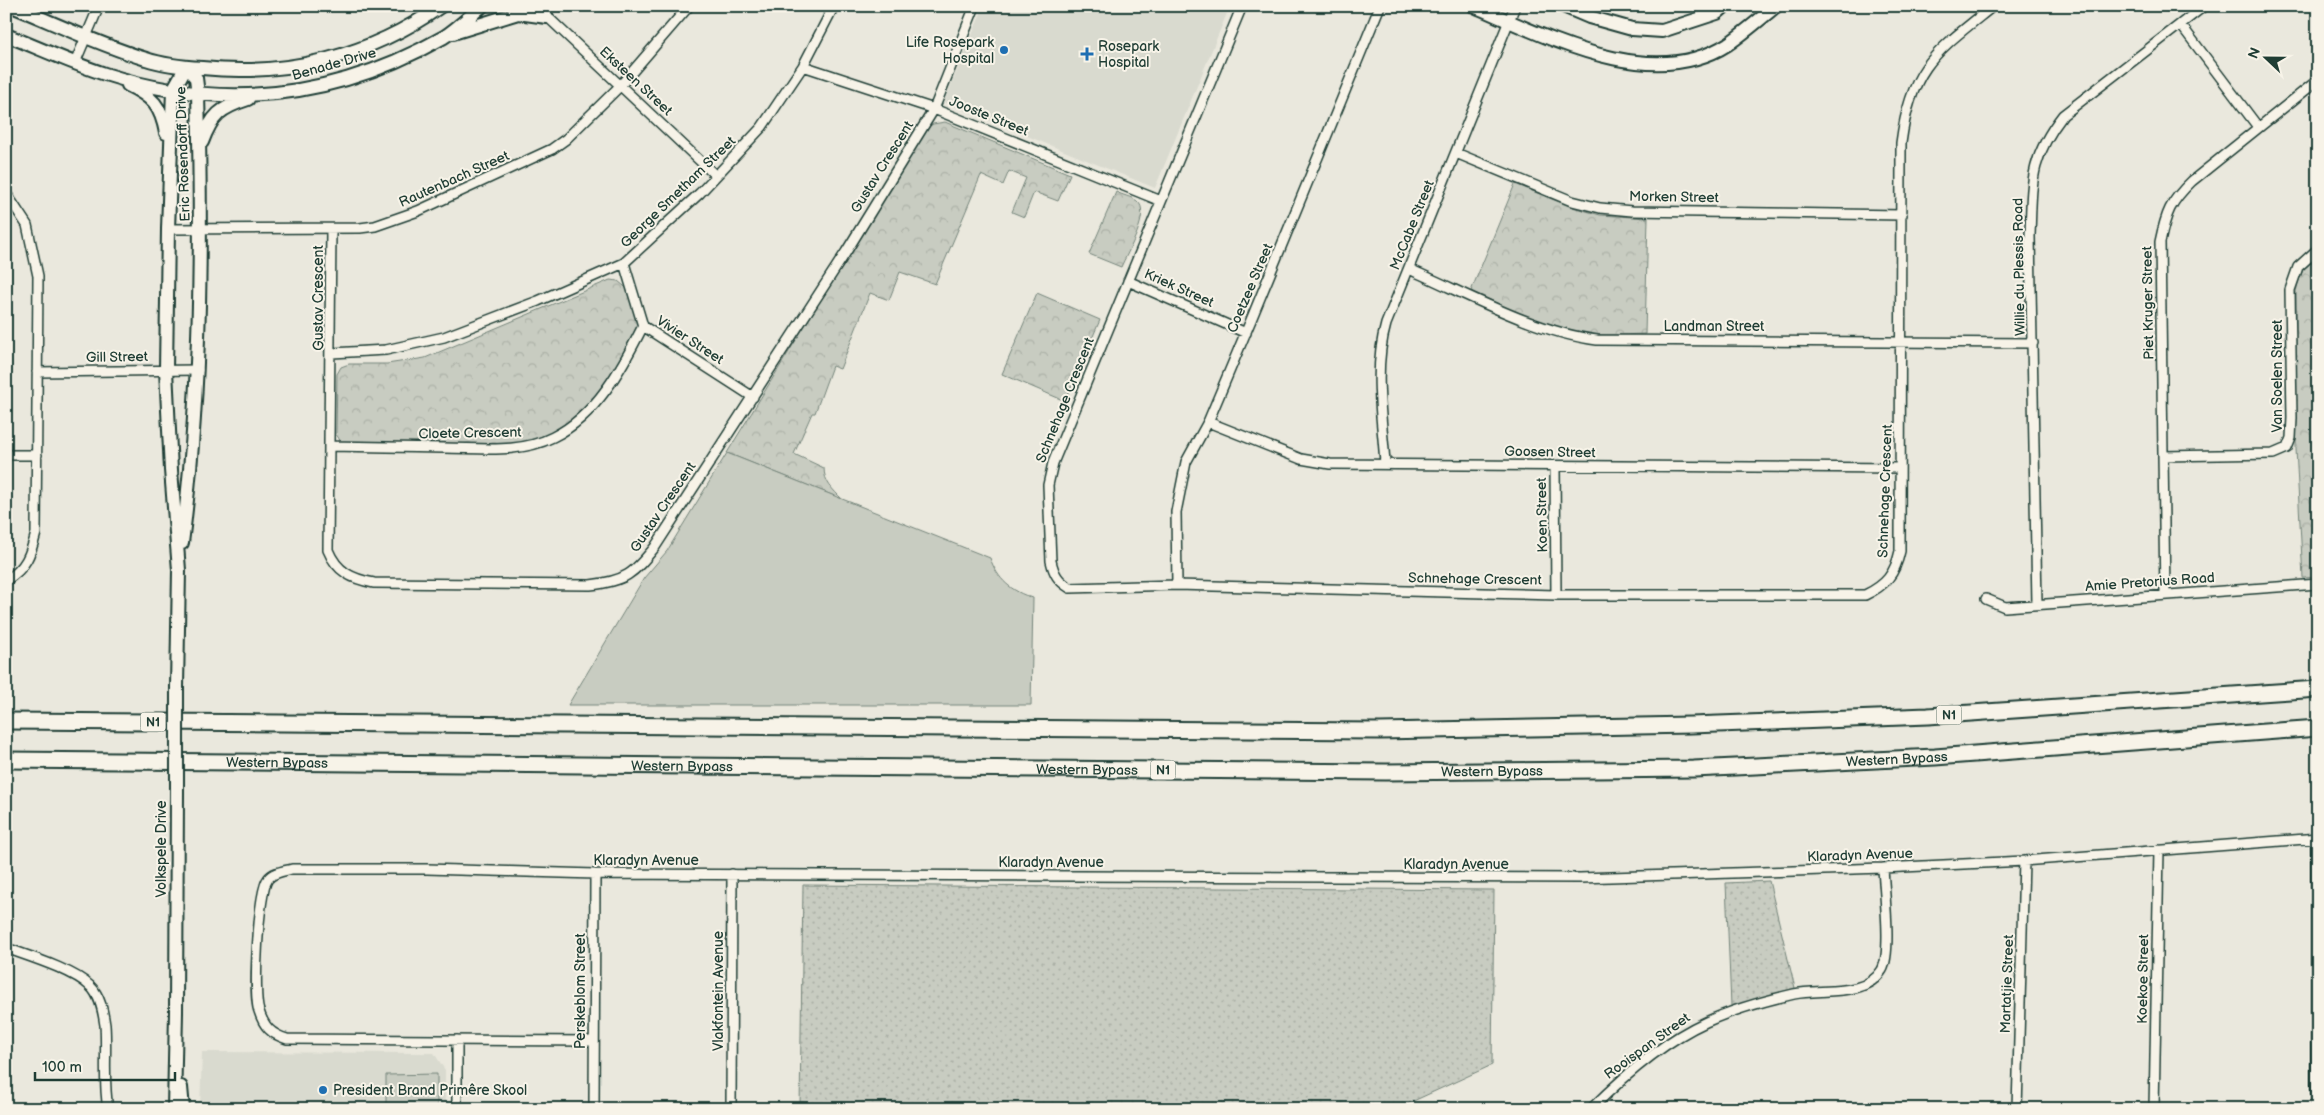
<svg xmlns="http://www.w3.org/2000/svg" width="2324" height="1115" font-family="'Balsamiq Sans',sans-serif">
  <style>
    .built { fill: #d9dacf }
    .grass { fill: url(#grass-dots); stroke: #74847a }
    .park { fill: url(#park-crowns); stroke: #74847a }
    .pitch { fill: #c8ccc1; stroke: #74847a }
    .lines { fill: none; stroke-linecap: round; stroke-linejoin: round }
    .street-casing { stroke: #1f3d34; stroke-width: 12 }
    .secondary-casing { stroke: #1f3d34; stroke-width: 16 }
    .highway-casing { stroke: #1f3d34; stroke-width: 19 }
    .street { stroke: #f7f3e8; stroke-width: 9 }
    .secondary { stroke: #f7f3e8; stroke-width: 12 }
    .highway { stroke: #f7f3e8; stroke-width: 15 }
    .secondary-bridge-casing { stroke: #1f3d34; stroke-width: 16; stroke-linecap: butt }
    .secondary-bridge { stroke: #f7f3e8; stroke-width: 12 }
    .poi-dot { fill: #1f6fb2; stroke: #f7f3e8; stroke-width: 2 }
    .labels { text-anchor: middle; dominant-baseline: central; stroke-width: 4; stroke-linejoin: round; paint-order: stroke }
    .shield { fill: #f7f3e8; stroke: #60746a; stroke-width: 1 }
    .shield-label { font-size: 12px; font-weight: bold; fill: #1f3d34 }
    .poi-label { font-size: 14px; fill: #1f3d34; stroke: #f7f3e8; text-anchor: start }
    .street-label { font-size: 14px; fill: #1f3d34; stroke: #f7f3e8 }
  </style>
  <defs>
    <pattern id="grass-dots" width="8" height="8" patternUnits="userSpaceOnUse" patternTransform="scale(1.25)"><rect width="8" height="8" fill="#c8ccc1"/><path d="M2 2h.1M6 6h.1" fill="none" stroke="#abb0a6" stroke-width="1.8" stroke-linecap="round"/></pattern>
    <pattern id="park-crowns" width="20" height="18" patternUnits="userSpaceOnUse" patternTransform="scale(1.25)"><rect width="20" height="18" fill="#c8ccc1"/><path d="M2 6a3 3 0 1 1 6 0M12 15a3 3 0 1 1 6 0" fill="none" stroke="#abb0a6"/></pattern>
  </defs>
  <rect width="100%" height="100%" fill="#eae8dd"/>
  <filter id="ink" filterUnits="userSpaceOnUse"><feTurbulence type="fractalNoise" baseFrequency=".02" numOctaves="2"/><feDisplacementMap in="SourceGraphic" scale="10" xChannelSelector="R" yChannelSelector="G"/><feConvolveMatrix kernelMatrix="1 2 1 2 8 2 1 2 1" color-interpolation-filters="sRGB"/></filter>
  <g filter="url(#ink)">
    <path class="built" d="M984,6H1230L1155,188L944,102Z
      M202,1052L434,1053L445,1070V1109H200Z"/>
    <path class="grass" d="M1769,881L1795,988L1731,1006L1726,883Z
      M803,885L1494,890L1492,1065L1396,1109H800Z"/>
    <path class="park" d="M945,122L1070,174L1058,201L1034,192L1024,217L1012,212L1026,178L1009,171L1003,185L981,175L935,284L900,272L889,300L870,293L840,369L832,366L815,413H812L794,454L824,468C824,482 833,490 842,499L727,453L925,129L933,124Z
      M1515,184L1569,206L1600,215L1648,218L1645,334C1621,335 1596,336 1572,332C1537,326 1503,305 1471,291Z
      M1116,192C1122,195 1132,197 1137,201C1152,212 1127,253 1121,267L1089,254Z
      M2318,255V577L2303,578L2296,449V289L2303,269Z
      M610,280L618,281L630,291L637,314L638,328L630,345L604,388L585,412L545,440L515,446H351L341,442L336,434L337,374L341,367L349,364H387L425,358Z
      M1037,293L1100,320L1065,401L1002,374Z"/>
    <path class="pitch" d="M727,453L990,558C998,580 1011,591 1033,598L1031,705H568L644,578L667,551Z
      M437,1074V1109H386V1075Z"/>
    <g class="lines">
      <g class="street-casing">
        <path id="street" d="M536,6L716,176
          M1242,6L1053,463L1048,485L1051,561C1054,574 1058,581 1070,588L1177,585L1556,595H1865C1886,585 1895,574 1900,551L1901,143C1911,66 1936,52 1993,6
          M2181,25L2258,127
          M75,63L99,6
          M803,66L934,109L1161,201
          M1456,153L1572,201L1600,208L1632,211L1902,215
          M6,193L27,225L38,276L36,533C31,553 26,569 6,580
          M168,229L360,228L375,226L418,211L552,149L566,139L620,86L689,6
          M331,230L328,550C337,572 352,579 374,583L590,585C626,581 633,574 655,547L846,252L934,109L975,6
          M624,263L643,326L753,397
          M1409,269C1467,294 1534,332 1597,340L2033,343
          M1128,281L1246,333
          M332,353L386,350L444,337L538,301L624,263L700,193L762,127L803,66L834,6
          M37,372L198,370
          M1208,422L1301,459L1330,464L1900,468
          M330,446C368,447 406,447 444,448C480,448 520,454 553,437C596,416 622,368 643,326
          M6,455H37
          M2164,456L2273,454L2287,448L2291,438L2292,418L2290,290L2298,267L2318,249
          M1385,463C1382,418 1373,369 1386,324L1515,6
          M1555,466L1556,595
          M1177,585L1176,512L1186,462L1208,422L1251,320L1380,6
          M2165,595L2160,242C2166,213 2170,202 2192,181L2318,80
          M1986,599L2005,607L2318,584
          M2037,604L2030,236C2032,183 2029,159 2063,115L2204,6
          M2316,838V1109
          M6,948C28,956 74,970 90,986C100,995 103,1011 105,1025C107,1052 103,1081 108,1109
          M594,1041L287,1039C271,1034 264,1027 259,1011C253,997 258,891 268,879C273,872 284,871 292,869H427L595,874L1580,878L1883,868L2024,861L2318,838
          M457,1109V1040
          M594,1109L595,874
          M731,1109L732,874
          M1591,1109C1622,1078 1666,1040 1706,1022C1734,1009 1764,1001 1794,994C1821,988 1865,998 1882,970C1892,953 1884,890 1883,868
          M2017,1109L2024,861
          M2154,1109L2159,850"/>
      </g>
      <g class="secondary-casing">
        <path id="secondary" d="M12,6C56,24 100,45 146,59C164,65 184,67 202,68C288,77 370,56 441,6
          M1474,6C1547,37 1652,93 1728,44C1744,33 1760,19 1776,6
          M1563,6L1589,17L1632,29L1662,31L1717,13L1725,6
          M453,33L518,13L547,17
          M6,35C39,48 71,63 105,74C223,112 337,98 444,37C457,29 470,16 482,6
          M128,85C153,97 161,106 166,133
          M202,142C212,115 220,108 248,99
          M182,543C201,394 202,244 198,94L196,78L186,67
          M177,687L179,570L171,470L166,370L168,229L173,90L186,67
          M181,1087L183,1109
          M174,1109L176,1012L177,792"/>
      </g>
      <g class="highway-casing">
        <g id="highway">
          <path d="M6,721L1380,731L1691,725L1928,716L2318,689"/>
          <path id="s1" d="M6,760L1386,772L1694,769L1935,757L2318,728"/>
        </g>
      </g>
      <use href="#street" class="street"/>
      <use href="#secondary" class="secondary"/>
      <use href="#highway" class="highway"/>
      <g class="secondary-bridge-casing">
        <path id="secondary-bridge" d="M177,792V687"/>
      </g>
      <use href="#secondary-bridge" class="secondary-bridge"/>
    </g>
  </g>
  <g class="poi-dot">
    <circle cx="1004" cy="50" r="5"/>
    <path d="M1084.5 46.5h5v5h5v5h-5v5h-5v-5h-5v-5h5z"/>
    <circle cx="323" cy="1090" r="5"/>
  </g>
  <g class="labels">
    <g class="shield">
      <rect x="1936.5" y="705.5" width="25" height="19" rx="4"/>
      <rect x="140.5" y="712.5" width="25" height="19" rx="4"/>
      <rect x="1150.5" y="760.5" width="25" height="19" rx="4"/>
    </g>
    <g class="shield-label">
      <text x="1949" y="715">N1</text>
      <text x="153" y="722">N1</text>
      <text x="1163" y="770">N1</text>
    </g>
    <g class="poi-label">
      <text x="994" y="42" text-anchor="end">Life Rosepark<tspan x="994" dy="16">Hospital</tspan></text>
      <text x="1098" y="46">Rosepark<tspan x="1098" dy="16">Hospital</tspan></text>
      <text x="333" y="1090">President Brand Primêre Skool</text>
    </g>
    <g class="street-label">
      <text transform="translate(334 64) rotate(-16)">Benade Drive</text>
      <text transform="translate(636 81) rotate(43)">Eksteen Street</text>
      <text transform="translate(989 116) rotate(22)">Jooste Street</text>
      <text transform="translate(183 154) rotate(-92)">Eric Rosendorff Drive</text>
      <text transform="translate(882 167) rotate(-58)">Gustav Crescent</text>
      <text transform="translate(454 179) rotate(-24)">Rautenbach Street</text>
      <text transform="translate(678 192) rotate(-44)">George Smetham Street</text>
      <text transform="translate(1674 197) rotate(1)">Morken Street</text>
      <text transform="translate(1412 225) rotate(-68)">McCabe Street</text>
      <text transform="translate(2019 267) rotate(-91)">Willie du Plessis Road</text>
      <text transform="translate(1179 288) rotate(24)">Kriek Street</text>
      <text transform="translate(1250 288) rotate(-67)">Coetzee Street</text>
      <text transform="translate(318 298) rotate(-90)">Gustav Crescent</text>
      <text transform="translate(2148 303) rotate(-91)">Piet Kruger Street</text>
      <text x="1714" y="326">Landman Street</text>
      <text transform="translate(690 340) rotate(33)">Vivier Street</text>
      <text transform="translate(117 357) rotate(-1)">Gill Street</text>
      <text transform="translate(2277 376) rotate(-90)">Van Soelen Street</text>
      <text transform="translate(1065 400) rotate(-68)">Schnehage Crescent</text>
      <text transform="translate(470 433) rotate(-1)">Cloete Crescent</text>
      <text transform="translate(1550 452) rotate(1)">Goosen Street</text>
      <text transform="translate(1885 491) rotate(-88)">Schnehage Crescent</text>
      <text transform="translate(663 507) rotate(-56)">Gustav Crescent</text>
      <text transform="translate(1542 515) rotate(-91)">Koen Street</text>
      <text transform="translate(1475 579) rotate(1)">Schnehage Crescent</text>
      <text transform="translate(2150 582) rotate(-4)">Amie Pretorius Road</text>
      <text stroke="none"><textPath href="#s1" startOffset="1891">Western Bypass</textPath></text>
      <text stroke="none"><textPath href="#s1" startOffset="271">Western Bypass</textPath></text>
      <text stroke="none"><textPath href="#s1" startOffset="676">Western Bypass</textPath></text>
      <text stroke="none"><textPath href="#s1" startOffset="1081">Western Bypass</textPath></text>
      <text stroke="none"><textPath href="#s1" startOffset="1486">Western Bypass</textPath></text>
      <text transform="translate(161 849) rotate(-90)">Volkspele Drive</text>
      <text transform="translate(1860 855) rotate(-2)">Klaradyn Avenue</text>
      <text x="646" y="860">Klaradyn Avenue</text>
      <text x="1051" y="862">Klaradyn Avenue</text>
      <text x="1456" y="864">Klaradyn Avenue</text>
      <text transform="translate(2143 979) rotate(-89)">Koekoe Street</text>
      <text transform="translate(2007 984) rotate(-88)">Martatjie Street</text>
      <text transform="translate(580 991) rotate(-90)">Perskeblom Street</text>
      <text transform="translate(718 991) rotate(-90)">Vlakfontein Avenue</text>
      <text transform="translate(1647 1046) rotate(-36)">Rooispan Street</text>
    </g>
  </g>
  <rect width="2324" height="1115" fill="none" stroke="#f7f3e8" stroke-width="25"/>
  <rect x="12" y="12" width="2299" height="1090" fill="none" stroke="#1f3d34" stroke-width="2" filter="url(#ink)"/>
  <g transform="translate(2266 58) rotate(292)" stroke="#f7f3e8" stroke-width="4" paint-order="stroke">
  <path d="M0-4L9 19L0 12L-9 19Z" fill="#1f3d34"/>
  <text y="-8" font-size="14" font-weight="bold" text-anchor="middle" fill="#1f3d34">N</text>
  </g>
  <path d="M35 1072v8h140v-8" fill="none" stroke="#1f3d34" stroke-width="2.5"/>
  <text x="42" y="1072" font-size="15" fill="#1f3d34" stroke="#f7f3e8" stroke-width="4" paint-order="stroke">100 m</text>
</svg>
